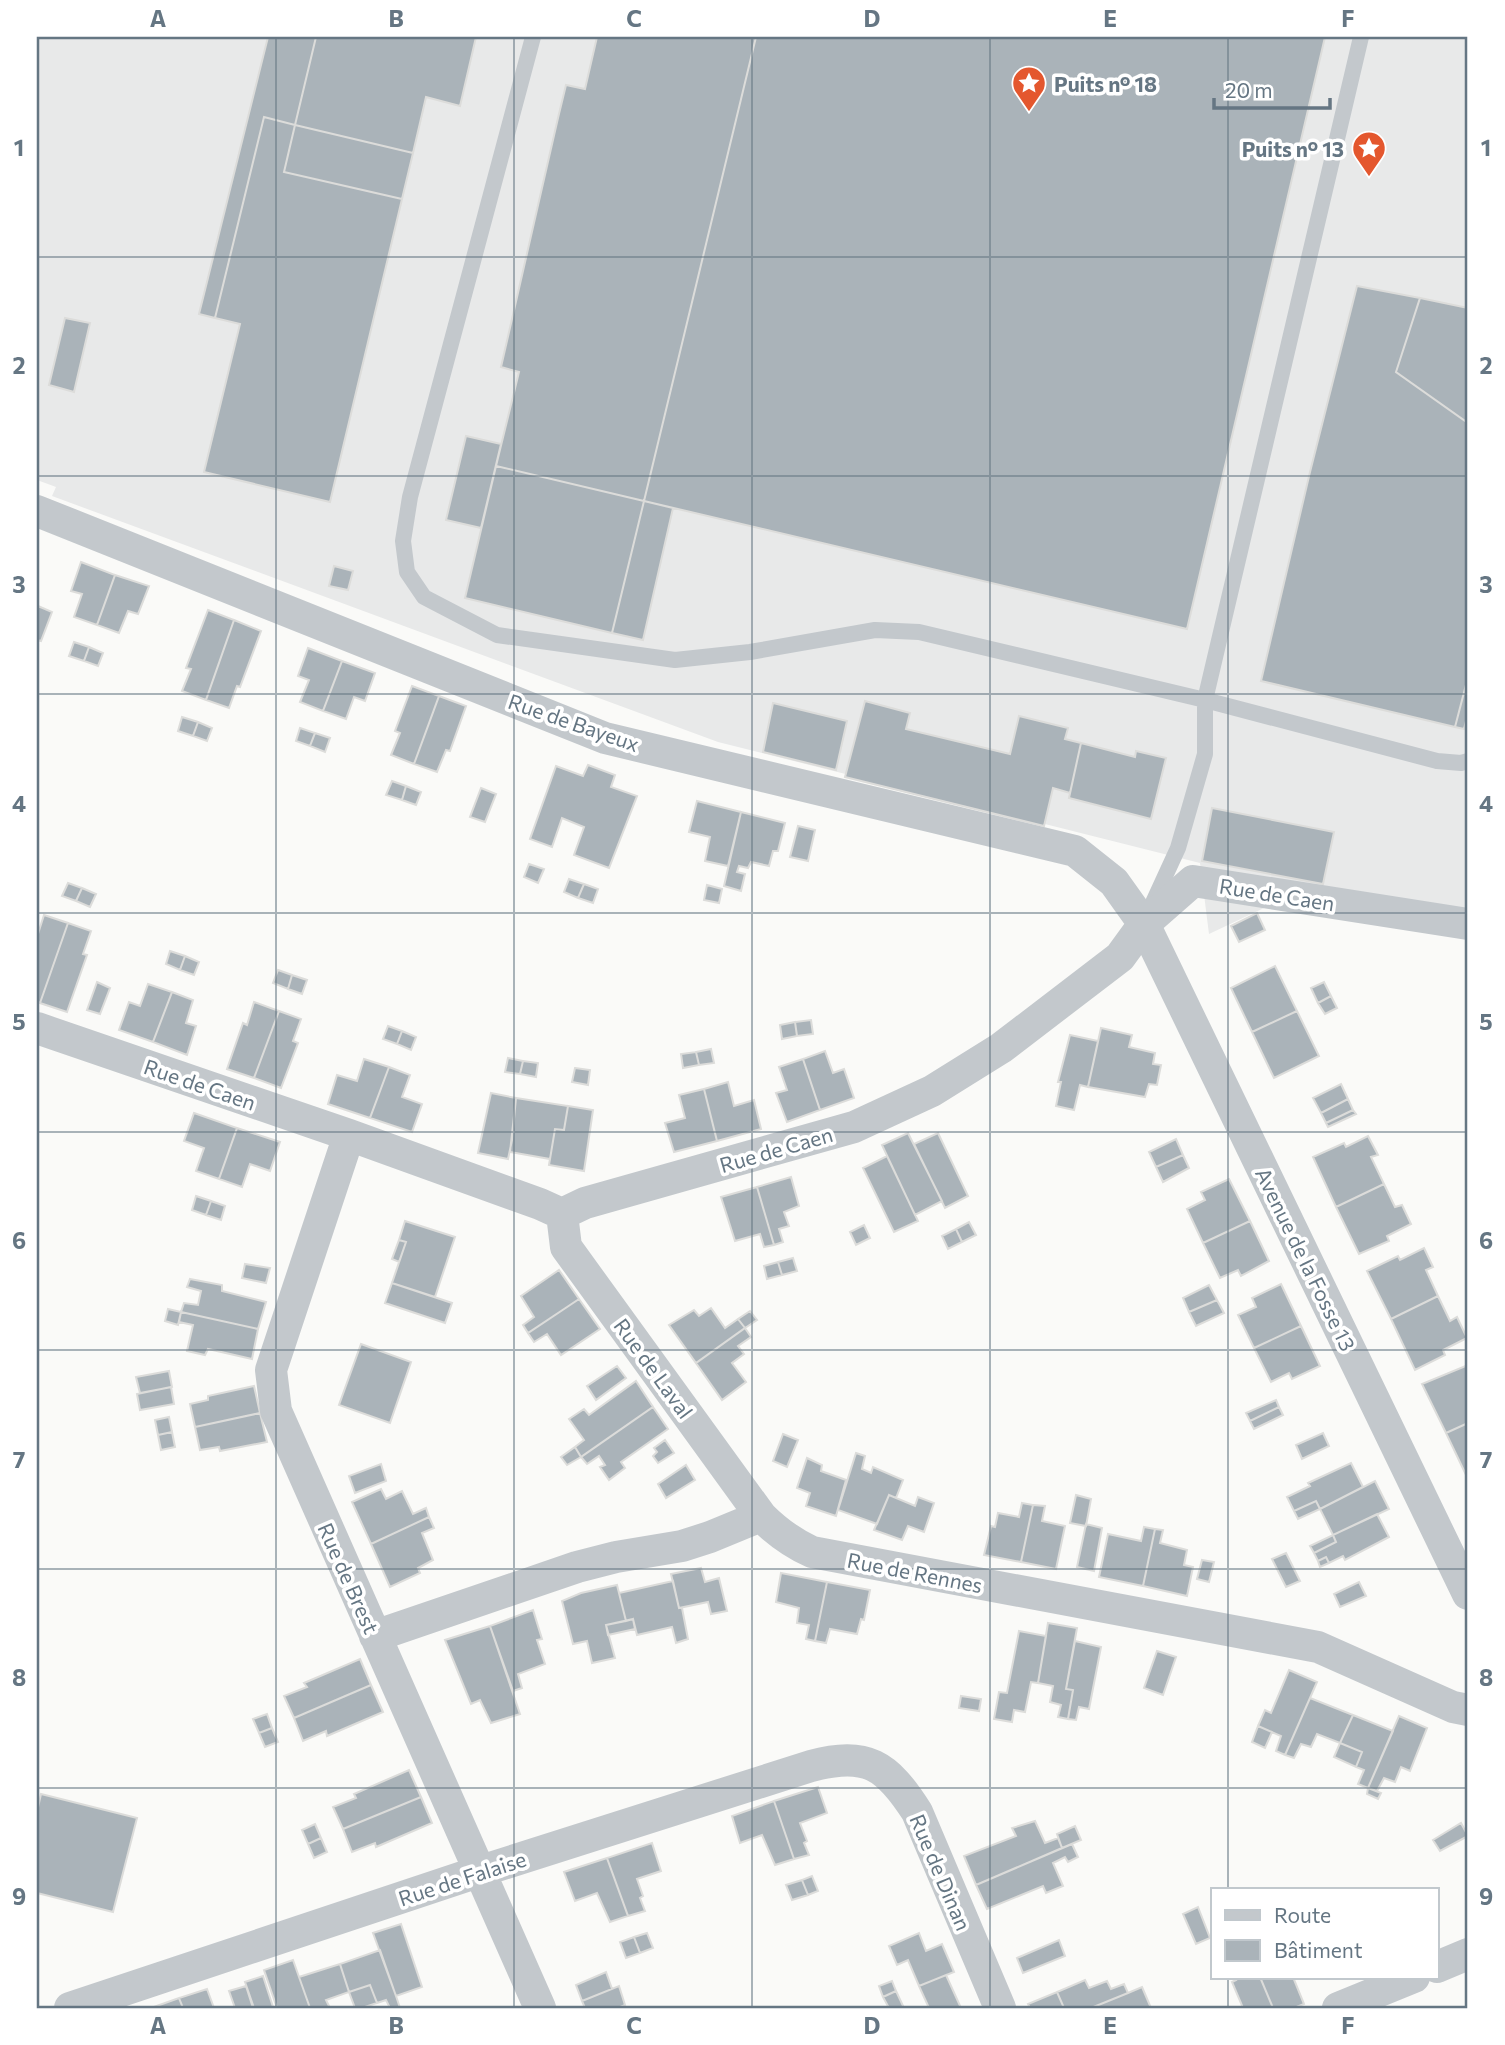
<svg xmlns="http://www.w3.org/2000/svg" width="1505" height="2045" font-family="Commissioner,sans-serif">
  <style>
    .built { fill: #e8e9e9 }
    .building { fill: #aab3b9; stroke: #dcdcda; stroke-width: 2 }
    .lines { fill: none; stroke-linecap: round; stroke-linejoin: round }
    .lane { stroke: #c3c8cc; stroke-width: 16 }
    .street { stroke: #c3c8cc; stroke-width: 32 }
    .grid { fill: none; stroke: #657683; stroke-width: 2; stroke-opacity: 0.55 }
    .labels { text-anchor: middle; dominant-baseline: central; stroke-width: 7; stroke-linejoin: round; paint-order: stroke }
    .poi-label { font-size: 21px; font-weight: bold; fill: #657683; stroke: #fff; text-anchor: start }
    .street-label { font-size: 21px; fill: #657683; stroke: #fff }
    .neatline { fill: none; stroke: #657683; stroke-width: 2.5 }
    .grid-label { font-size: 23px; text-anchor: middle; font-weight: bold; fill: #657683 }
  </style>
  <rect width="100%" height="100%" fill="#fafaf8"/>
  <path class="built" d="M37,37H1468V938L1279,901L1209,934L1200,863L718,742L52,496L56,487L37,480Z"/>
  <path class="building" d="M268,37H316L295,125L264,117L215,318L199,314Z
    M316,37H476L460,106L426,97L413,153L295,125Z
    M597,37H756L644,501L496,466L519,372L501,367L558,118L566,85L585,89Z
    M756,37H1325L1187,629L644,501Z
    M264,117L295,125L284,172L402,199L330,502L204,472L240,324L215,318Z
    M295,125L413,153L402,199L284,172Z
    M1357,286L1420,298L1396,372L1468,423V677L1455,727L1261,681L1310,472Z
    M1420,298L1468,308V423L1396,372Z
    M65,318L90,323L74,392L49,385Z
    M466,436L501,444L481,528L446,520Z
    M496,466L644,501L612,633L465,598Z
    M644,501L673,508L643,640L612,633Z
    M81,562L115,575L97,625L74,617L82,594L71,591Z
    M334,566L353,571L348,590L329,586Z
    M115,575L149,586L138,614L128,611L119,633L97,625Z
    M38,606L52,612L41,641L37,640Z
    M208,610L234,620L206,700L182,691L191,669L186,668Z
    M234,620L261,631L240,687L237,686L229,708L206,700Z
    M74,642L89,647L84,661L69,656Z
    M89,647L103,653L98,666L84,661Z
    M308,648L342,661L323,711L300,702L309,680L298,676Z
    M342,661L375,673L365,701L354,697L346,719L323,711Z
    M1468,677V718L1467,717L1464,729L1455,727Z
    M412,686L439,696L414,764L391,755L400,733L395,731Z
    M439,696L466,706L450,751L446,750L437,772L414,764Z
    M865,701L910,713L906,729L1010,754L1019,716L1068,728L1065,739L1081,743L1070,793L1053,788L1044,826L845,777Z
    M773,703L847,721L836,770L763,752Z
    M182,717L198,722L193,736L178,731Z
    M198,722L212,728L207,741L193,736Z
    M300,728L315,733L310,746L296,741Z
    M315,733L330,738L325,752L310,746Z
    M1081,743L1135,757L1136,751L1166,758L1151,819L1069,798Z
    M588,765L615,775L611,787L637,796L609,868L574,855L584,827L562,818L552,847L530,839L556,766L583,776Z
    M392,781L406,786L402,800L386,795Z
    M406,786L421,792L416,805L402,800Z
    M481,788L496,794L485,822L470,817Z
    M697,801L741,812L728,866L705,861L710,837L689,832Z
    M1212,808L1334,832L1323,884L1202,861Z
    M741,812L785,823L778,851H773L769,866L751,862L748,868L739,866L737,872L745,874L741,891L724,886Z
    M798,826L815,830L808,861L790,857Z
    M529,864L544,869L538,883L524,877Z
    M569,879L584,884L578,898L564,892Z
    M68,883L82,888L76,901L62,896Z
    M584,884L598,889L593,903L578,898Z
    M707,885L722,889L719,903L704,900Z
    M82,888L96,894L90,907L76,901Z
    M1257,913L1265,930L1239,942L1231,926Z
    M44,915L68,923L40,1003L37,1001V937Z
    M68,923L91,931L83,954L87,955L67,1012L40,1003Z
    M170,951L185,956L180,970L166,964Z
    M185,956L199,962L194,975L180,970Z
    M1275,966L1297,1011L1252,1032L1231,988Z
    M278,970L292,975L288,989L273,983Z
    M292,975L307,980L302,994L288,989Z
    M97,982L110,988L100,1014L87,1010Z
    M1324,982L1331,996L1318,1003L1311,988Z
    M148,984L172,992L153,1042L119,1030L129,1002L140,1006Z
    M172,992L193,1000L186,1023L196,1026L187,1055L153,1042Z
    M1331,996L1337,1008L1325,1014L1318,1003Z
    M254,1002L279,1011L254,1078L227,1069L243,1023L247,1025Z
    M279,1011L301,1019L293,1041L298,1043L281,1088L254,1078Z
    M1297,1011L1319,1056L1274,1078L1252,1032Z
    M811,1020L813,1034L797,1036L795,1022Z
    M795,1022L797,1036L782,1039L780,1025Z
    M388,1026L402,1031L397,1044L383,1039Z
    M1101,1028L1132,1035L1129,1047L1155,1053L1153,1064L1161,1065L1157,1085L1149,1084L1145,1097L1088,1087Z
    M402,1031L416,1037L411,1050L397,1044Z
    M1070,1035L1098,1041L1088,1087L1080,1085L1074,1110L1056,1106L1061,1082H1058Z
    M711,1049L714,1063L699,1065L696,1052Z
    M825,1051L833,1073L844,1069L854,1098L820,1110L803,1059Z
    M696,1052L699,1065L683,1068L681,1054Z
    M508,1058L523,1061L520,1074L505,1072Z
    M364,1059L389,1067L370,1118L328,1104L337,1075L357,1081Z
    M803,1059L820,1110L787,1122L776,1093L787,1090L779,1067Z
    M523,1061L538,1063L536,1077L520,1074Z
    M389,1067L410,1075L402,1097L422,1104L412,1132L370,1118Z
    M575,1068L590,1070L588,1085L572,1082Z
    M728,1082L734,1106L754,1100L761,1129L717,1141L704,1089Z
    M1341,1084L1348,1099L1321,1113L1313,1098Z
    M704,1089L717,1141L674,1152L665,1123L685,1118L679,1095Z
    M491,1093L516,1098L512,1140L508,1159L478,1153Z
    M516,1098L568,1106L564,1130L555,1129L550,1159L510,1152Z
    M1348,1099L1353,1110L1326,1123L1321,1113Z
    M568,1106L593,1110L584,1171L549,1165L555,1129L564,1130Z
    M1353,1110L1356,1114L1328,1127L1326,1123Z
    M194,1113L237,1128L219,1179L196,1171L204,1148L184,1141Z
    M237,1128L280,1142L270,1171L250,1164L242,1187L219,1179Z
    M908,1133L942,1201L915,1215L882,1145Z
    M938,1133L968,1196L945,1208L914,1144Z
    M1368,1136L1378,1155L1371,1157L1384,1184L1336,1207L1313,1157L1344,1143L1346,1147Z
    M1176,1139L1183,1155L1156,1167L1149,1152Z
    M1183,1155L1189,1168L1163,1182L1156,1167Z
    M887,1156L918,1221L894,1232L863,1168Z
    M791,1177L799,1206L784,1212L789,1226L779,1229L783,1242L774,1245L757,1187Z
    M1229,1179L1250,1221L1203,1243L1187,1209L1205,1200L1201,1192Z
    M1384,1184L1395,1207L1402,1205L1411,1224L1387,1236L1389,1241L1359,1254L1336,1207Z
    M757,1187L774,1245L764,1247L760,1234L735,1241L721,1197Z
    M196,1196L211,1201L206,1215L192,1210Z
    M211,1201L225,1206L221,1220L206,1215Z
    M405,1221L455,1237L435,1297L392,1283L406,1242L399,1240Z
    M1250,1221L1269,1261L1241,1276L1238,1270L1220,1278L1203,1243Z
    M969,1222L976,1235L962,1242L956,1229Z
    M864,1225L870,1238L856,1245L850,1232Z
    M956,1229L962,1242L948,1249L942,1236Z
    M399,1240L406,1242L399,1262L392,1259Z
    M1424,1248L1433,1267L1426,1270L1438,1296L1391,1319L1367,1271L1398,1256L1400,1260Z
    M793,1258L797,1271L782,1275L778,1262Z
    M778,1262L782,1275L767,1279L764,1266Z
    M245,1264L270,1268L266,1283L242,1278Z
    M559,1270L579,1299L528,1333L523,1325L534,1317L521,1296Z
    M190,1279L222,1285V1291L266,1302L258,1329L181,1312L184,1303L198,1305L201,1291L187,1287Z
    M392,1283L452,1303L445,1323L385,1303Z
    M1281,1284L1301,1326L1254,1348L1238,1315L1256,1307L1252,1298Z
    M1209,1285L1217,1300L1189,1312L1183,1298Z
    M1438,1296L1450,1321L1457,1317L1467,1338L1443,1350L1445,1355L1415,1370L1391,1319Z
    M579,1299L600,1329L561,1355L547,1334L534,1342L528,1333Z
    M1217,1300L1224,1313L1196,1326L1189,1312Z
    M711,1308L725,1328L738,1319L745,1328L696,1363L669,1325L694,1310L699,1316Z
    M168,1309L181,1312L178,1325L165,1321Z
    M750,1311L757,1320L745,1328L738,1319Z
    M181,1312L258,1329L252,1359L208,1349L205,1355L187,1351L193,1325L179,1322Z
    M1301,1326L1320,1366L1292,1379L1289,1373L1271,1382L1254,1348Z
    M745,1328L751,1337L738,1346L744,1354L732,1363L746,1382L722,1400L696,1363Z
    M361,1344L411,1362L390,1423L339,1405Z
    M1468,1365V1423L1446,1433L1422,1384Z
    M617,1366L626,1378L596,1400L587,1386Z
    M169,1371L172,1387L140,1393L136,1377Z
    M636,1381L653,1407L581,1457L575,1447L584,1440L569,1419L584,1409L589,1415Z
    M254,1386L260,1413L195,1427L190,1404L208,1400V1396Z
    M171,1387L174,1404L140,1410L137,1394Z
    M1276,1400L1279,1407L1250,1421L1246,1413Z
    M653,1407L668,1429L621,1462L625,1468L609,1480L600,1467L605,1465L599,1456L587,1464L581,1457Z
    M1279,1407L1283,1415L1254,1429L1250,1421Z
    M260,1413L267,1442L220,1451L219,1447L200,1450L195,1427Z
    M169,1417L172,1432L158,1435L155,1420Z
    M1468,1423V1479L1446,1433Z
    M172,1432L175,1447L161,1450L158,1435Z
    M1323,1433L1329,1446L1302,1459L1296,1445Z
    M783,1434L798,1440L787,1467L773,1461Z
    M665,1440L674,1453L658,1463L653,1456L657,1452L654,1448Z
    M575,1447L581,1457L567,1465L561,1457Z
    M856,1453L865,1456L862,1469L871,1473L873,1467L903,1480L896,1498L889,1495L877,1524L838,1510Z
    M807,1458L822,1465L821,1471L846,1480L836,1516L806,1506L810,1493L797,1488Z
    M1351,1463L1363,1487L1320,1509L1316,1501L1294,1511L1287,1497L1310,1486L1308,1483Z
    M381,1464L386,1481L355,1493L349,1476Z
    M686,1465L695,1480L666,1498L658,1484Z
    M1375,1481L1389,1509L1333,1535L1320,1509Z
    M381,1489L386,1499L402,1491L413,1514L426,1508L429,1517L371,1544L352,1502Z
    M889,1495L915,1506L918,1497L934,1503L924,1532L908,1526L902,1540L874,1530Z
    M1076,1495L1091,1499L1086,1526L1070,1523Z
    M1316,1501L1320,1509L1298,1519L1294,1511Z
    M1022,1503L1033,1505L1021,1562L984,1555L991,1526L995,1527L998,1513L1019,1517Z
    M1033,1505L1045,1506L1042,1521L1065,1526L1056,1569L1021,1562Z
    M1377,1514L1389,1537L1345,1560L1343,1556L1329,1563L1326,1557L1318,1561L1314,1553L1336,1542L1333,1535Z
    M429,1517L434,1528L422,1533L433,1560L418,1568L420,1573L390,1587L371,1544Z
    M1086,1524L1102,1528L1094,1571L1077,1567Z
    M1144,1527L1155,1529L1143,1586L1099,1577L1108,1534L1141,1541Z
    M1155,1529L1163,1530L1160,1543L1187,1550L1184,1565L1193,1567L1187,1596L1143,1586Z
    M1333,1535L1336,1542L1314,1553L1310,1546Z
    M1286,1553L1300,1581L1286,1587L1272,1559Z
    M1326,1557L1329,1563L1320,1567L1318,1561Z
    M1202,1560L1214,1562L1209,1582L1197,1579Z
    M701,1568L705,1582L719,1578L727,1611L711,1614L708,1602L679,1608L671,1574Z
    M781,1573L827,1582L815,1641L806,1639L809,1625L797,1623L799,1608L776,1602Z
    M673,1581L679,1608H682L688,1639L676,1643L672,1627L637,1635L633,1619L626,1621L619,1593Z
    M827,1582L870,1590L864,1620L861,1619L857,1634L830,1629L826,1643L815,1641Z
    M1359,1582L1366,1596L1340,1607L1334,1594Z
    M617,1585L626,1621L606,1625L615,1658L592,1663L587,1641L573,1644L562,1601L581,1593Z
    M533,1610L542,1639L537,1640L545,1664L518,1674L522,1688L513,1691L490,1626Z
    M633,1619L635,1629L608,1635L606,1625Z
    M1048,1623L1077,1628L1066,1689L1073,1690L1068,1719L1058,1717L1061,1705L1050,1702L1053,1686L1038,1683Z
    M490,1626L520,1714L491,1723L480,1700L471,1704L445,1640Z
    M1019,1631L1046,1636L1038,1683L1031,1682L1025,1712L1014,1710L1012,1722L994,1719L999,1692L1007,1693Z
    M1075,1641L1101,1647L1089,1709L1079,1707L1076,1720L1068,1719L1073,1690L1066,1689Z
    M1157,1651L1176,1657L1163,1695L1144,1688Z
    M360,1659L371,1685L294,1718L284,1696L307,1687L304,1683Z
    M1289,1670L1317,1682L1285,1755L1276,1751L1281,1736L1258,1726L1265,1710L1271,1713Z
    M371,1685L383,1712L327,1736L326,1731L303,1741L294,1718Z
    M961,1696L981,1699L979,1711L959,1708Z
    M1310,1698L1353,1715L1340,1743L1317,1734L1311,1747L1301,1744L1294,1758L1285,1755Z
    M267,1714L272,1728L259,1733L253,1719Z
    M1353,1715L1393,1731L1368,1788L1358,1784L1364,1770L1356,1767L1362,1752L1340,1743Z
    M1399,1716L1427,1728L1410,1771L1401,1767L1395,1782L1384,1778L1377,1791L1368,1788Z
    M1258,1726L1272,1732L1265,1748L1252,1742Z
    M272,1728L278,1742L265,1747L259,1733Z
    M1340,1743L1362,1752L1356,1767L1334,1757Z
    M409,1770L421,1797L343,1829L333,1807L356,1798L354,1794Z
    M818,1787L827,1813L800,1823L807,1841L804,1843L809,1855L794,1859L774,1801Z
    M1368,1788L1381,1793L1378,1799L1367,1794Z
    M41,1794L137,1818L113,1912L37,1893V1812Z
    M421,1797L432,1823L376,1847L375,1843L352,1852L343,1829Z
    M774,1801L794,1859L775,1865L762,1835L740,1843L732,1816Z
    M1035,1821L1045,1843L1058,1838L1062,1848L976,1885L964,1856L1016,1836L1012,1828Z
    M1461,1823L1468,1836L1440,1851L1433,1840Z
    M315,1824L321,1838L308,1844L302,1830Z
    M1075,1826L1081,1840L1062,1848L1057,1834Z
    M321,1838L327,1852L314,1858L308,1844Z
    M652,1843L661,1871L637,1879L643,1896L640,1898L645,1911L628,1916L607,1858Z
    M1072,1844L1078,1857L1068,1862L1065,1857L1053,1863L1063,1886L1046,1893L1043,1886L987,1909L976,1885Z
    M607,1858L628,1916L610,1922L597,1893L575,1901L564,1872Z
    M812,1876L818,1891L808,1895L802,1880Z
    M802,1880L808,1895L792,1900L786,1885Z
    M1198,1907L1210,1938L1196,1944L1183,1914Z
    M401,1924L422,1987L396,1996L373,1933Z
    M647,1933L653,1948L640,1953L634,1937Z
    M919,1933L926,1951L942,1944L954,1972L919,1986L908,1960L897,1965L889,1946Z
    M634,1937L640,1953L626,1958L620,1942Z
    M1059,1940L1065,1956L1023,1973L1017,1958Z
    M380,1950L396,1996L400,2008H390L386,2000L377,2003L370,1985L349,1992L340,1964Z
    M293,1960L299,1977L310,2008H277L264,1970Z
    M340,1964L349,1992L326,2000L330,2008H310L299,1977Z
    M606,1972L612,1989L582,2001L576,1985Z
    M946,1975L961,2008H929L919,1986Z
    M263,1976L273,2007L254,2008L245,1982Z
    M1234,1977H1260L1273,2008H1243L1232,1982L1236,1980Z
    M1260,1977H1293L1304,2004L1294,2008H1273Z
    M1085,1980L1089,1988L1107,1981L1111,1989L1124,1984L1128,1993L1091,2008H1064L1057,1992Z
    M892,1981L896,1991L883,1997L879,1986Z
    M370,1985L377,2003L362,2008H355L349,1992Z
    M246,1986L253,2008H235L229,1991Z
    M619,1986L625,2005L618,2008H585L582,2001Z
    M1142,1987L1151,2008H1091L1128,1993Z
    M207,1989L214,2008H183L179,1998Z
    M896,1991L904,2008H889L883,1997Z
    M1057,1992L1064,2008H1030L1028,2004Z
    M179,1998L183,2008H151Z"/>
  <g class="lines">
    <path class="lane" d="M533,37L410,497L403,541L407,572L424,597L497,635L675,660L750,652L875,630L919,632L1205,700L1437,761L1461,763L1468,761
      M1150,909L1178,848L1205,754V700L1361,37"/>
    <path class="street" d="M37,511L605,738L1075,851L1114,882L1144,924L1468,1594
      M37,1028L349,1135L540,1204L562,1214L585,1203L854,1127L932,1091L1001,1048L1120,957L1144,924L1193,881L1468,924
      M349,1135L271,1370L276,1411L540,2008
      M562,1214L566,1247L761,1516
      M375,1636L577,1567L616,1557L682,1546L710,1537L761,1516C777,1532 792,1543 812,1552L1318,1647L1453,1707L1468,1710
      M1437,1967L1468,1954
      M70,2008L481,1871L811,1766C867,1751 887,1765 917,1812L1000,2008
      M1338,2008L1414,1977"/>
  </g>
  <path class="grid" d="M276,37V2008M514,37V2008M752,37V2008M990,37V2008M1228,37V1889M37,257H1468M37,476H1468M37,694H1468M37,913H1468M37,1132H1468M37,1350H1468M37,1569H1468M37,1788H1468M1228,1977V2008"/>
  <defs>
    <g id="sight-pin" transform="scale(1.75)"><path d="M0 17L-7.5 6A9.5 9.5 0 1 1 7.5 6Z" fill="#e4572e" stroke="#fff"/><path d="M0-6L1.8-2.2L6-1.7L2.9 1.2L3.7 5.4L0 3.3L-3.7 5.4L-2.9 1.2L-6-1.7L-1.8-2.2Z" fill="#fff"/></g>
  </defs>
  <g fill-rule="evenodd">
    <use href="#sight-pin" x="1029" y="83"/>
    <use href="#sight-pin" x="1369" y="148"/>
  </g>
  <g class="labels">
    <g class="poi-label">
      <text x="1054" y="83">Puits n° 18</text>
      <text x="1344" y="148" text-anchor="end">Puits n° 13</text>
    </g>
    <g class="street-label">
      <text transform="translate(574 722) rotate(19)">Rue de Bayeux</text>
      <text transform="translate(1277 894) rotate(9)">Rue de Caen</text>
      <text transform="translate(200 1084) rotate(19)">Rue de Caen</text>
      <text transform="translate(776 1149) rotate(-16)">Rue de Caen</text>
      <text transform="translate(1306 1259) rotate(64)">Avenue de la Fosse 13</text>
      <text transform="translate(654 1368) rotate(54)">Rue de Laval</text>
      <text transform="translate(915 1572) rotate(11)">Rue de Rennes</text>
      <text transform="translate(349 1578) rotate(66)">Rue de Brest</text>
      <text transform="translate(941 1872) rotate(67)">Rue de Dinan</text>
      <text transform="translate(462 1878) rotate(-18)">Rue de Falaise</text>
    </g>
  </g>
  <rect width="1505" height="2045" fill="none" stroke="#ffffff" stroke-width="77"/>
  <rect x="1211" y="1888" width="228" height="91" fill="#ffffff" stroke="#c1c8cd" stroke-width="2"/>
  <rect x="1225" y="1910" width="35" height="10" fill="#c3c8cc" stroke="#c1c8cd" stroke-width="2"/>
  <text x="1274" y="1923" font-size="21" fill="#657683">Route</text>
  <rect x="1225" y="1940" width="35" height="21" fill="#aab3b9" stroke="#c1c8cd" stroke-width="2"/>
  <text x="1274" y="1958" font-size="21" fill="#657683">Bâtiment</text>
  <path d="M1214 98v10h116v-10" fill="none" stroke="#657683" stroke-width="3.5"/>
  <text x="1225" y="98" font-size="21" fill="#657683" stroke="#ffffff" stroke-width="5" paint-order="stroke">20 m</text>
  <rect x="38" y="38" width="1428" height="1969" class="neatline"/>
  <g class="grid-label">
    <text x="158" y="27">A</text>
    <text x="396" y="27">B</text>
    <text x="634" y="27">C</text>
    <text x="872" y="27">D</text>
    <text x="1110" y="27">E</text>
    <text x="1348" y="27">F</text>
    <text x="19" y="156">1</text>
    <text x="1486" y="156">1</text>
    <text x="19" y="374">2</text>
    <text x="1486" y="374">2</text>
    <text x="19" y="593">3</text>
    <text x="1486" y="593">3</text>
    <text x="19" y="812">4</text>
    <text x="1486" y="812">4</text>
    <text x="19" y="1030">5</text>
    <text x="1486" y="1030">5</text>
    <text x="19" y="1249">6</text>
    <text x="1486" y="1249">6</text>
    <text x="19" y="1468">7</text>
    <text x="1486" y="1468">7</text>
    <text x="19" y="1686">8</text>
    <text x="1486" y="1686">8</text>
    <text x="19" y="1905">9</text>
    <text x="1486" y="1905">9</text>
    <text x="158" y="2034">A</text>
    <text x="396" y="2034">B</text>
    <text x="634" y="2034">C</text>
    <text x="872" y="2034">D</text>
    <text x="1110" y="2034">E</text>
    <text x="1348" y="2034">F</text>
  </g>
</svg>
